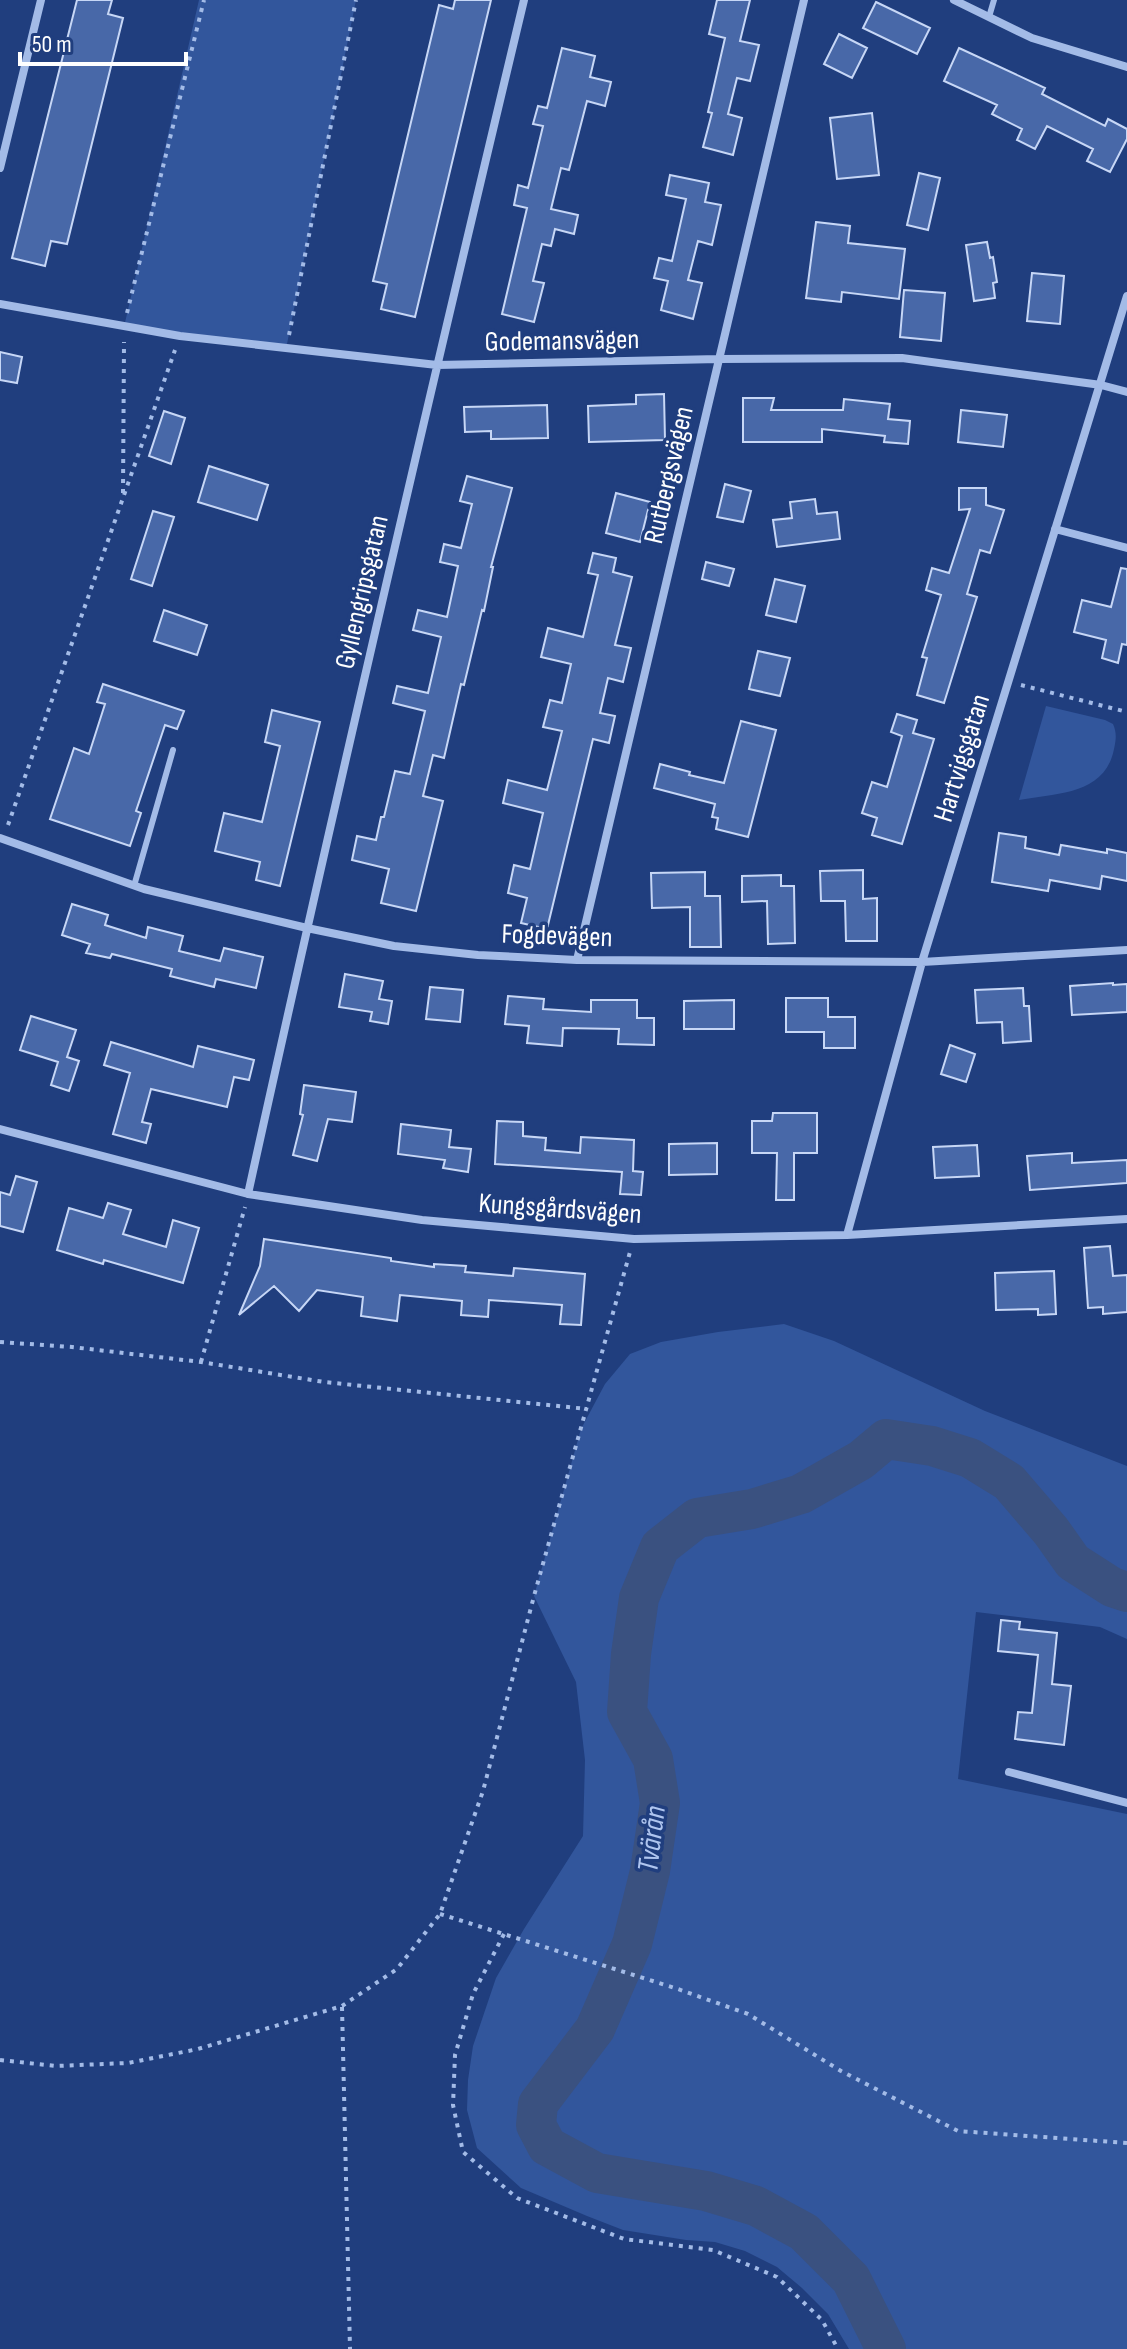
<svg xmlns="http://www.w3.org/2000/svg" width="1127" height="2349" font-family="'Sofia Sans Condensed',sans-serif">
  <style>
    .green { fill: #32569c }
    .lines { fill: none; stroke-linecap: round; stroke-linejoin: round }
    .river { stroke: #3a5180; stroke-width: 40 }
    .building { fill: #4868a8; stroke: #c7d7f6; stroke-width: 2 }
    .path { stroke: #a3bbe7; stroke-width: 4; stroke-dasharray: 4 6; stroke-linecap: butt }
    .service { stroke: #a3bbe7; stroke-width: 6 }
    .minor { stroke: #a3bbe7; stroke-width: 8 }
    .labels { text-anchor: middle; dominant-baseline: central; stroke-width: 7; stroke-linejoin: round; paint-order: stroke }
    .street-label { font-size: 28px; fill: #fff; stroke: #203e7e }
    .water-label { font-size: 30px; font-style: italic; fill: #afc5ef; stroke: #203e7e }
  </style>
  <rect width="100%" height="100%" fill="#203e7e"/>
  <path class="green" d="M199,0H356L286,349L124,327Z
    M1046,706L1105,720L1113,724C1117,733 1116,740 1114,749C1105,795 1057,793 1019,800Z
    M784,1324L834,1341L985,1411L1127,1466V1639L1100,1627L976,1612L958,1779L1127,1814V2349H849L828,2314L802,2288L777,2267L745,2251L715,2242L686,2240L623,2230L587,2216L521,2188L477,2148L467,2110L468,2080L473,2046L496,1978L524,1929L583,1836L585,1760L576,1682L534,1596L581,1429L605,1384L630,1354L661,1342L718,1332Z"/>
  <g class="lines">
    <path class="river" d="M886,2349L851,2279L804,2232L756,2206L706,2191L597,2173L547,2146L536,2125L538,2104L595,2029L632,1944L650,1871L660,1803L653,1759L627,1712L631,1654L639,1598L660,1547L697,1518L752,1509L801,1494L861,1460L886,1439L932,1446L970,1458L1009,1482L1051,1531L1073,1562L1112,1587L1127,1592"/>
  </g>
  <path class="building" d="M77,0H112L108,14L123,18L67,244L51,241L45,266L12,258Z
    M455,0H491L415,317L381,309L387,284L373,281L439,5L453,9Z
    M717,0H750L740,41L759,45L750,81L737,78L728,114L742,118L733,155L703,147L712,113L708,112L725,38L709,34Z
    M876,2L930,28L917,54L863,28Z
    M839,34L867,48L852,78L824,64Z
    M562,48L595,56L590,77L611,82L605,106L587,101L569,170L561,168L551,209L578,215L574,234L555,229L551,246L542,244L533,281L544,283L534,322L502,314L527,208L514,205L518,185L528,188L543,126L533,124L538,106L547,108Z
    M959,48L1045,88L1042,94L1105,126L1108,119L1127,129V139L1110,172L1087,161L1093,149L1047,126L1035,149L1017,140L1022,129L992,114L997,105L944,81Z
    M872,113L879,175L837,179L830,118Z
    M919,173L940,178L928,230L907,225Z
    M670,175L709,183L705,202L721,205L712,245L698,241L688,280L702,283L693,319L661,310L668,281L654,278L659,258L672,261L686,199L666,195Z
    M816,222L850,226L848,243L905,249L899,299L842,292L841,302L806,298Z
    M987,242L990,258L993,257L997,282L993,283L995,298L974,301L966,245Z
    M1032,273L1064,276L1060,324L1027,321Z
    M904,290L945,293L941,341L900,337Z
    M0,352L22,357L17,383L0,380Z
    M664,394L665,440L589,442L588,406L636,404V395Z
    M743,398H774L771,410H843L844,399L890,404L888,419L910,421L908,444L884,442L885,436L822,429V442H743Z
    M547,405L548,438L491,439V431L465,432L464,407Z
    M961,410L1007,415L1003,447L958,442Z
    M164,411L185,418L171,464L149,456Z
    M209,466L268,485L257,520L198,502Z
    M467,476L512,488L491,567H493L484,611L482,610L464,685L461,684L444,758L433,755L423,796L443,801L416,911L381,903L389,869L352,860L357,836L376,840L381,817H384L395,771L410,774L425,711L393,703L397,686L428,693L441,637L413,630L418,610L447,617L458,566L440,562L444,544L461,548L472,504L460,501Z
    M725,484L751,491L743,522L717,517Z
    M959,488H986V505L1004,510L990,553L980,550L967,594L977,597L944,703L917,695L927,658L922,657L941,595L926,590L932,568L949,573L970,509L959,510Z
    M616,493L650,502L640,542L606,533Z
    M815,499L817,514L837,512L840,539L777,547L773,520L792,518L790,502Z
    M153,511L174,517L152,586L131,579Z
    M593,553L616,558L613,572L632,577L615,645L631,648L623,682L608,678L600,713L615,716L609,743L593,739L547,929L521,923L527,898L508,893L514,865L530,869L543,813L503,803L508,780L547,790L562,731L543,727L550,700L562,703L571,664L541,657L548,628L583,637L598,575L588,573Z
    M706,562L734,569L729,586L702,579Z
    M1121,568L1127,569V645L1122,644L1118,663L1102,658L1106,640L1074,632L1082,600L1111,607Z
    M775,579L805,586L796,622L766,615Z
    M164,610L207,625L197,655L154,641Z
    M758,651L790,658L780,696L749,689Z
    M103,684L184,711L177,729L165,725L136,811L141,813L130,846L50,819L74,748L89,754L105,704L97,702Z
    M272,710L320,722L280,886L256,880L260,862L215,851L224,813L262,822L280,746L265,742Z
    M897,714L917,720L913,733L934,739L902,844L872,835L877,818L862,813L872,782L887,787L902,736L891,732Z
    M741,721L776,730L748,837L716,829L718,818L712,817L715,804L654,788L660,764L690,772L689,775L724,783Z
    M999,833L1026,837L1025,848L1059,855L1061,845L1107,853V849L1127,853V881L1102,876L1100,889L1050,880L1048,891L992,882Z
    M863,870V899L877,898V941H846L845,901H821L820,871Z
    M705,872V896H720L721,947H690V907L652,908L651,873Z
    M781,875V886H794L795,943L768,944L767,901L742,902V876Z
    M72,904L108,915L105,925L146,938L148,927L183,936L179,951L220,961L224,948L263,957L256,988L216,979L214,987L170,976L172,969L112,954L110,958L86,953L90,944L62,935Z
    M345,974L383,981L379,999L392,1001L388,1024L370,1021L372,1012L339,1007Z
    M1113,983V985L1127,984V1012L1072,1015L1070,986Z
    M430,987L463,990L460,1022L426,1019Z
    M1023,988L1024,1006H1029L1031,1041L1003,1043L1002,1022L977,1023L975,990Z
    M508,996L544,999L543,1009L591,1012V1000H637V1018H654V1045L618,1044L619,1029L563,1028L562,1046L527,1043L529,1026L505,1024Z
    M786,998H828V1017H855V1048H824V1032H786Z
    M734,1000V1029H684V1001Z
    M31,1016L76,1030L67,1057L79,1061L69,1091L51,1085L58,1062L20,1050Z
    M111,1042L193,1067L198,1046L254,1060L249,1080L234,1077L227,1107L151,1089L142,1122L151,1124L146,1143L113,1134L130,1073L104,1065Z
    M950,1045L975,1054L966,1082L941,1074Z
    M304,1085L356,1092L352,1122L328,1119L317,1161L293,1155L303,1115L300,1114Z
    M773,1113H817V1153H794V1200H776L777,1153H752V1121H772Z
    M497,1121L523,1122V1136L546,1138L545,1150L580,1153L581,1137L634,1140L633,1171L643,1172L641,1195L620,1194L622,1172L495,1164Z
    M401,1124L451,1130L449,1147L471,1149L468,1172L443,1168L445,1160L398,1154Z
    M717,1143V1174L669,1175V1144Z
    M977,1145L979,1176L935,1178L933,1147Z
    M1072,1153V1163L1127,1160V1183L1030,1190L1027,1156Z
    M16,1176L37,1182L23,1232L0,1226V1192L10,1195Z
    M108,1203L131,1210L123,1234L166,1247L173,1220L199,1228L183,1283L104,1260L103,1264L57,1250L69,1208L103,1218Z
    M264,1239L391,1258V1261L434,1267V1264L466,1266L465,1272L513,1276L514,1268L585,1274L581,1325L560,1324L562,1305L489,1300L488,1317L461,1315L462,1301L400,1295L397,1321L361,1316L363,1297L317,1290L299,1311L274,1286L239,1315L260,1266Z
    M1110,1246L1113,1276L1127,1275V1312L1103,1314V1307L1088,1308L1084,1248Z
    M1054,1271L1056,1314L1038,1315V1309L996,1310L995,1273Z
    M1001,1620L1020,1622L1019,1629L1057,1633L1052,1684L1071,1686L1064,1745L1015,1739L1018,1712L1032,1713L1038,1655L998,1651Z"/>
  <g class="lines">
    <path class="path" d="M127,313L204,0
      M289,335L356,0
      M123,493L124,342
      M1021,685L1127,712
      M8,825L175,350
      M0,1342L72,1347L201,1362L324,1382L587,1409
      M201,1362L245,1207
      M440,1914L675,1988L748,2014L841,2071L958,2131L1127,2143
      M504,1934L473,1994L455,2055L453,2105L463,2152L517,2198L624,2239L713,2250L777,2277L822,2320L838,2349
      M342,2007L350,2349
      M0,2060L56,2066L128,2063L198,2049L342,2006L397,1969L440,1914L483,1791L534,1596L630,1252"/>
    <path class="service" d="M989,17L994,0
      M134,886L173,750"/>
    <path class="minor" d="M954,0L1032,38L1127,67
      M0,168L41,0
      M0,304L180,336L437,365L719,359L902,358L1101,385L1127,392
      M1055,529L1127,548
      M0,838L144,889L307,928L394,946L478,955L577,960L922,962L1127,950
      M577,960L804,0
      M0,1129L248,1194L422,1220L634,1239L847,1235L1127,1219
      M248,1194C336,795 429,397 524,0
      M847,1235L922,962L1127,296
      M1009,1772L1127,1803"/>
  </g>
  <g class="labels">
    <g class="street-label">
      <text transform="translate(562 341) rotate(-1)">Godemansvägen</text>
      <text transform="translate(669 475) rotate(-77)">Rutbergsvägen</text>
      <text transform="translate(362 592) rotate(-77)">Gyllengripsgatan</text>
      <text transform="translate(962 758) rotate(-73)">Hartvigsgatan</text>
      <text transform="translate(557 936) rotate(2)">Fogdevägen</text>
      <text transform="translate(560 1209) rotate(4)">Kungsgårdsvägen</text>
    </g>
    <g class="water-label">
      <text transform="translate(652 1839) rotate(-83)">Tvärån</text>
    </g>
  </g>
  <path d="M20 52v12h166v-12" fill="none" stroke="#ffffff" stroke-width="4"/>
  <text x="32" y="52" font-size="24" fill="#ffffff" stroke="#203e7e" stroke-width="6" paint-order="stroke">50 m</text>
</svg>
